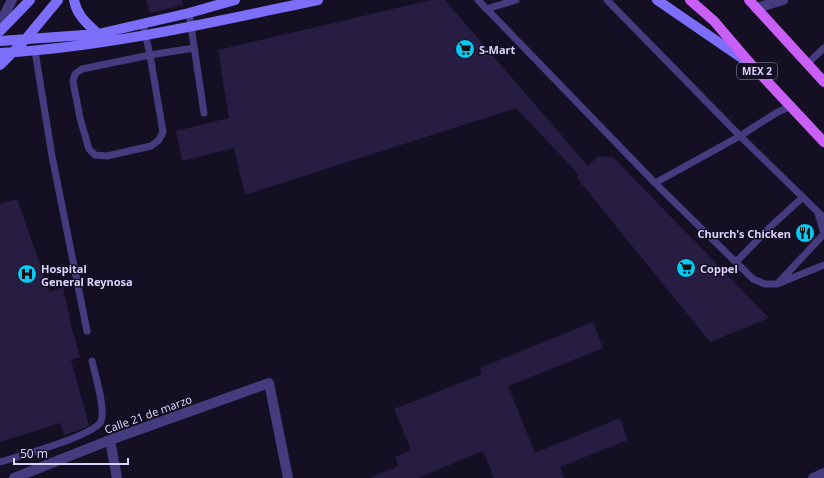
<svg xmlns="http://www.w3.org/2000/svg" width="824" height="478" font-family="'Noto Sans',sans-serif">
  <style>
    .building { fill: #271c42 }
    .lines { fill: none; stroke-linecap: round; stroke-linejoin: round }
    .service { stroke: #443c7f; stroke-width: 7 }
    .minor { stroke: #443c7f; stroke-width: 10 }
    .secondary { stroke: #7c6ef8; stroke-width: 10 }
    .primary { stroke: #ca5ff7; stroke-width: 10 }
    .labels { text-anchor: middle; dominant-baseline: central; stroke-width: 3; stroke-linejoin: round; paint-order: stroke }
    .shield { fill: #140f22; stroke: #9f98bb; stroke-width: 1 }
    .shield-label { font-size: 10px; font-weight: bold; fill: #dad2fd }
    .poi-label { font-size: 11px; font-weight: bold; fill: #dad2fd; stroke: #140f22; text-anchor: start }
    .street-label { font-size: 11px; fill: #dad2fd; stroke: #140f22 }
  </style>
  <rect width="100%" height="100%" fill="#140f22"/>
  <path class="building" d="M146,0H182L183,5L150,13Z
    M431,0H445L588,166L598,156L613,157L769,318L710,342L577,178L579,175L516,108L245,195L234,148L182,161L176,131L229,118L218,50Z
    M17,199L50,292L63,287L71,325L80,357L71,360L89,425L80,430L64,435L60,423L0,442V204Z
    M593,322L603,348L508,386L535,453L620,418L628,440L560,467L564,478H494L483,451L418,478H371V477L399,466L395,457L411,450L394,409L482,374L480,368Z"/>
  <g class="lines">
    <path class="service" d="M478,0L655,183L740,136L776,113L791,106
      M607,0L740,136L824,218
      M486,9L516,0
      M189,13L204,113
      M143,24L150,55L163,132L159,140L151,146L107,156L95,155L89,149L80,118L73,81L75,74L82,69L150,55L194,48
      M35,51L52,156L87,331
      M807,64L824,48
      M655,183L753,279L765,284H777L824,265
      M736,262L769,228L803,197
      M779,282L824,234L818,213
      M0,462C17,457 96,435 101,421C106,410 95,374 92,361"/>
    <path class="minor" d="M756,8L783,0
      M0,23L12,0
      M110,440L117,478
      M14,478L110,440L269,383L288,478
      M813,478L824,473"/>
    <path class="secondary" d="M74,0C77,16 87,23 98,34
      M657,0L746,61
      M0,31L30,0
      M0,41L98,34L189,13L235,0
      M0,53C107,47 213,22 318,0
      M0,65L25,40L58,0"/>
    <path class="primary" d="M690,0L714,21L749,62L824,142
      M749,0L824,82"/>
  </g>
  <defs>
    <g id="supermarket-disc" transform="scale(1)"><circle r="9.5" fill="#0cc7ef" stroke="#140f22"/><path d="M-6-5.5h2.5l.6 2H6L4.5 2H-2.5L-4.4-4H-6ZM-1.5 3.2a1.3 1.3 0 1 0 .1 0ZM3 3.2a1.3 1.3 0 1 0 .1 0Z" fill="#111"/></g>
    <g id="restaurant-disc" transform="scale(1)"><circle r="9.5" fill="#0cc7ef" stroke="#140f22"/><path d="M-5-6h1v4h1v-4h1v4h1v-4h1v5L-1.5 .5V6h-2V.5L-5-1ZM5-6V6H3V1.5H1.5Q1.5-4 5-6Z" fill="#111"/></g>
    <g id="hospital-disc" transform="scale(1)"><circle r="9.5" fill="#0cc7ef" stroke="#140f22"/><path d="M-5-5h3v3.5h4V-5h3V5h-3V1.5h-4V5h-3Z" fill="#111"/></g>
  </defs>
  <g fill-rule="evenodd">
    <use href="#supermarket-disc" x="465" y="49"/>
    <use href="#restaurant-disc" x="805" y="233"/>
    <use href="#supermarket-disc" x="686" y="268"/>
    <use href="#hospital-disc" x="27" y="274"/>
  </g>
  <g class="labels">
    <rect class="shield" x="737" y="63" width="40" height="16" rx="3"/>
    <g class="shield-label">
      <text x="757" y="71">MEX 2</text>
    </g>
    <g class="poi-label">
      <text x="479" y="49">S-Mart</text>
      <text x="791" y="233" text-anchor="end">Church's Chicken</text>
      <text x="41" y="268">Hospital<tspan x="41" dy="13">General Reynosa</tspan></text>
      <text x="700" y="268">Coppel</text>
    </g>
    <g class="street-label">
      <text transform="translate(148 414) rotate(-20)">Calle 21 de marzo</text>
    </g>
  </g>
  <path d="M14 458v6h114v-6" fill="none" stroke="#dad2fd" stroke-width="2"/>
  <text x="20" y="458" font-size="12" fill="#dad2fd" stroke="#140f22" stroke-width="3" paint-order="stroke">50 m</text>
</svg>
